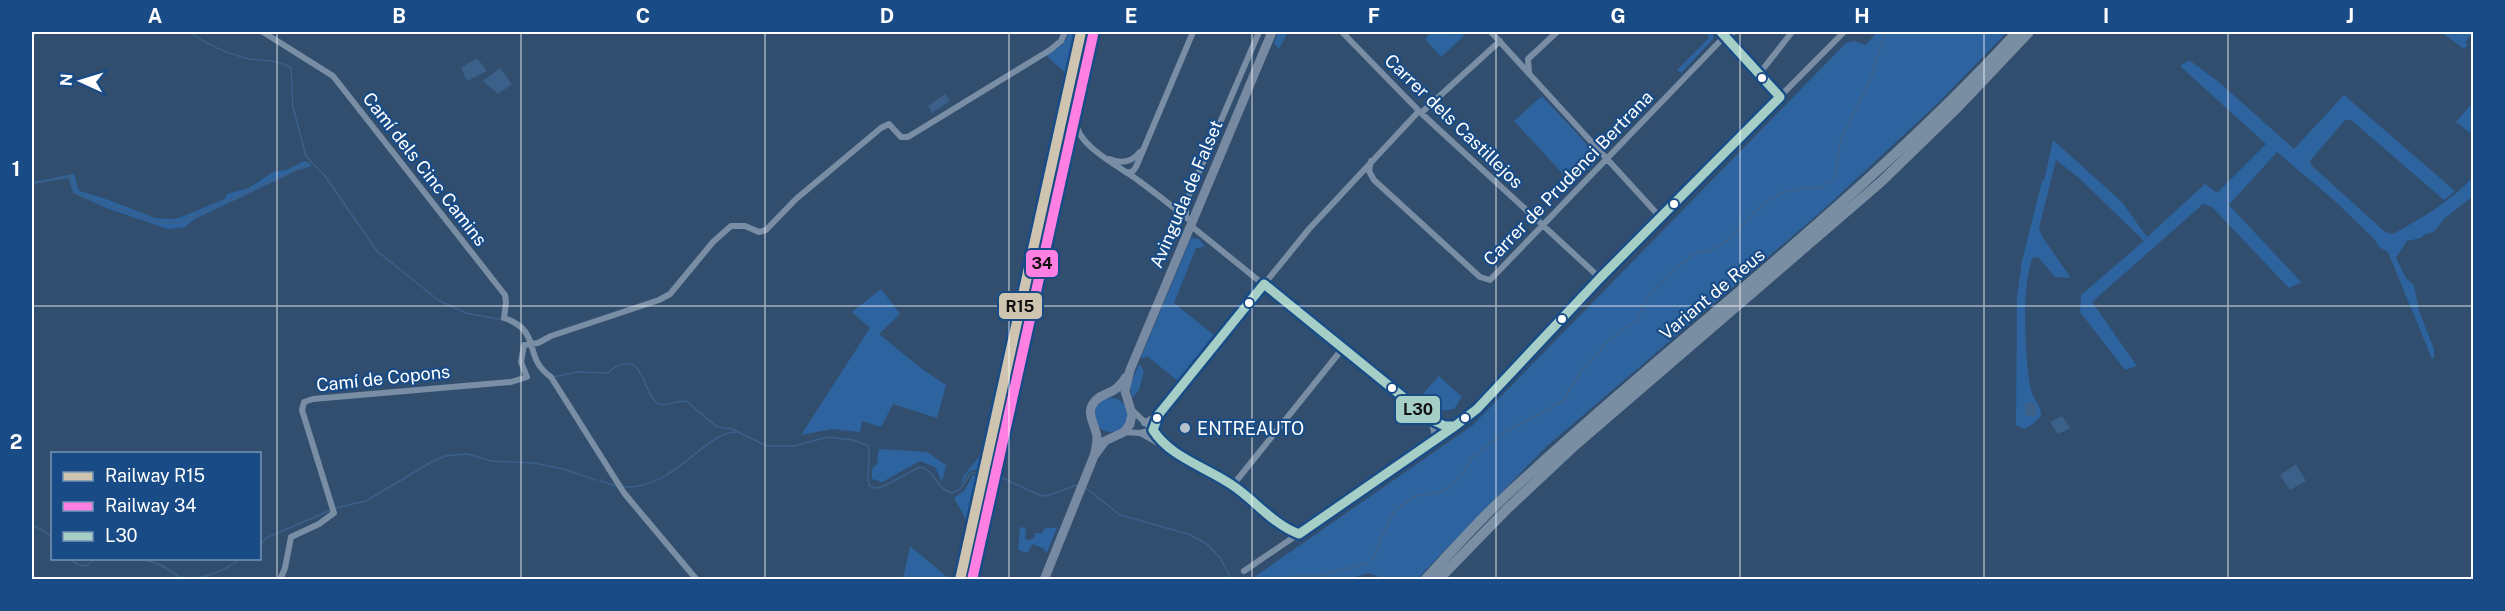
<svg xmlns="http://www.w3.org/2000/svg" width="2505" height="611" font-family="'Public Sans',sans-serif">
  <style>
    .green { fill: #2d639e }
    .water { fill: #3b608a }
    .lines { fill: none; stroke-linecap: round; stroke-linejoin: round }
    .stream { stroke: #3b608a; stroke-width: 1.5 }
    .street { stroke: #798da4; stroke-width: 6 }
    .primary { stroke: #788aa1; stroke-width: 9 }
    .highway { stroke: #7a8ea3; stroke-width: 10 }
    .bus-1-casing { stroke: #194c87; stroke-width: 14 }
    .bus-1 { stroke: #a5cfc6; stroke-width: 9 }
    .rail-1-casing { stroke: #194c87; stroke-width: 15 }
    .rail-2-casing { stroke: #194c87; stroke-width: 15 }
    .rail-1 { stroke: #cec4b0; stroke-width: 10 }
    .rail-2 { stroke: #ff80e2; stroke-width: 10 }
    .grid { fill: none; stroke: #fff; stroke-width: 1.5; stroke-opacity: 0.55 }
    .bus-dot { fill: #fff; stroke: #194c87; stroke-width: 2 }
    .poi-dot { fill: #b7c1cc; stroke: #194c87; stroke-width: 2 }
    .labels { text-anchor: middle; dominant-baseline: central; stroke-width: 4.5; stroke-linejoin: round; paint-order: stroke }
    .street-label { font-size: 18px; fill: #fff; stroke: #194c87 }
    .poi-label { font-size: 18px; fill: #fff; stroke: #194c87; text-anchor: start }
    .line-badge { stroke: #194c87; stroke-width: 2 }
    .pale-badge-label { font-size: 16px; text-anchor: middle; font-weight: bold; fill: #111 }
    .neatline { fill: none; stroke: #fff; stroke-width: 2 }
    .grid-label { font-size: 20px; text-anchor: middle; font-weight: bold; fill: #fff }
  </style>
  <rect width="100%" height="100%" fill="#324e6e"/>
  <path class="green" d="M1070,32H1075L1065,73L1046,55L1062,45Z
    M1278,32H1288L1279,49L1274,43Z
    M1432,32H1446L1449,35L1454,32H1461L1464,36L1441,57L1425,39Z
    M1707,32L1713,33V39L1681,73L1677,70L1709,38Z
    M1877,32H2007L1938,103L1823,210L1546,447L1417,579H1384L1369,573L1347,579L1250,580L1473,425L1846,43L1855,41L1866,45Z
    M2441,32H2474L2465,42L2468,45L2464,49Z
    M2189,60L2219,82L2294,149L2344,95L2455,191L2444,200L2351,120H2345L2310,161L2311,165L2385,232L2393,234C2422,218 2451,201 2473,177V196L2444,219L2434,232L2425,234L2421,238L2407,241L2396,258L2406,278L2414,285L2419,311L2434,349V358L2432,359L2388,252L2379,247L2374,239L2336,202L2277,152L2229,205L2301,282L2289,288L2212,207L2203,204L2092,302L2137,366L2125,370L2080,312L2081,295L2144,241L2079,178L2056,160L2039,228L2043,238L2071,278L2055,277L2039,258L2033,257C2021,283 2025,361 2031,390C2032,398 2042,406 2041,415C2040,419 2028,428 2024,429L2016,425L2017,297L2022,261L2042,181H2044L2053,140L2122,202L2147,237L2205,184L2217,193L2266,144L2180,66Z
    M1542,96L1596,154L1593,165L1572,184L1514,121Z
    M2473,102V135L2456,122Z
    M305,161L312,166L298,170L193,220L185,227L168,229L106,208L73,193L69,178L32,184V182L74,174L79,191L103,198L155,218L171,219L179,218L225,199L227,194L249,188L273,172L287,170Z
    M1191,238L1199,239L1205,247L1196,248L1174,303L1214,335L1178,381L1147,356L1143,359L1141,357Z
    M881,289L900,314L879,334L922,369L946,385L937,418L893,404L881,427L862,421L860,432L832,429L801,435L870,328L852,312Z
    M1139,364L1144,371L1139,390L1132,398L1130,386Z
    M1439,376L1462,397L1454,409L1440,411L1422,395Z
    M1094 415a17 17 0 1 1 34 0a17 17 0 1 1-34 0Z
    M879,449L927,452L946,465L942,482L935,467L920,461L882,482L872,479V469L877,464Z
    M983,452L980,468L969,472L961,484L963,477Z
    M973,475L978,477L969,521H967L954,498L964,491Z
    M1020,527L1026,528L1025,539L1029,540L1034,538L1035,533H1042L1045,528H1057L1047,552L1044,551L1045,549L1032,544L1028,553L1018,550Z
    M910,546L947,577L957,578V579H903Z"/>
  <path class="water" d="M477,58L487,71L467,81L461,68Z
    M500,68L512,84L498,94L483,81Z
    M945,94L950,101L932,113L928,106Z
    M2025,403H2036V416H2025Z
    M2062,416L2070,428L2058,434L2050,422Z
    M2296,464L2306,481L2290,490L2280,475Z"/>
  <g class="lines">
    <path class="stream" d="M189,32C205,43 226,53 245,58C260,62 278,58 291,68L293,107L306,156L325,176L377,251L438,300L466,313L503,320
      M34,183L71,176L75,193L156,222L180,223L310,163
      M32,184V183
      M553,377L578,372L608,373C612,370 615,366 620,365C645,355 644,398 659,404C667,407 677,400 686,401L717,427L732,429L767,446H794L828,437L853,440L867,445C873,458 865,471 869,485L874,488L882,487L920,467C935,470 936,489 952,493L960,489L971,473H977
      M986,474L1003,478L1039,495L1046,496L1077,485
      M600,481L616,486
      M623,487C675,490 704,431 737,432
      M1086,488L1120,515L1188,534L1207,544L1220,558L1232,580
      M335,508L366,501L433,461L445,456L468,454L491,461L534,463L563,469L596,480
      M32,525L46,532L52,539
      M260,545L266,538L331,510
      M68,558L79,565L87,566L95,558
      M137,558C146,561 156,562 164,567C170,570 174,575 180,577C199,582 227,570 241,558
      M1275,580L1294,576H1320L1367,563L1374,557L1388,522L1396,509L1416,496L1438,493L1449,488L1462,475L1472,458L1502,434L1563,401L1582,370L1610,339L1637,320L1650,293L1680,265L1694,254L1709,251L1727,241L1754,212L1777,195L1791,190L1822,187L1835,178L1841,139L1872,76L1885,32"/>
    <path class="street" d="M263,32L333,76L505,295L506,302L504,318C543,331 522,357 551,377L624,493L697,580
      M1097,32L1076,121C1076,146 1121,167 1139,181C1157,194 1174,208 1192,222
      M1342,32L1421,113L1600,278
      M1491,32L1661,218
      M1721,32L1780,97
      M32,33V32
      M1728,39L1733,32
      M1529,72L1528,59L1557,32
      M1759,74L1792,32
      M1421,113L1500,41
      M1109,159C1121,164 1132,162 1140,152
      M1371,161L1369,171L1374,180L1480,277L1490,280L1725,36
      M1127,173L1133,171L1136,167L1193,32
      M1186,216V202L1259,32
      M1190,225L1430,419L1445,426H1455
      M1133,411L1153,430L1161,444
      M1431,419L1436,440
      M1144,423L1159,414L1309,229L1419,111
      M1124,432L1140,433L1153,430
      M1140,433L1233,485L1285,529L1299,534
      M1233,485L1343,348
      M1244,571L1436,440L1477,409L1600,278L1844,32
      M280,580L285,568L291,537L319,524L334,513L302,410L304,402L313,399L511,382L527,377L521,362L524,345L538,343L551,336L659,300L670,294L713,242L731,226H745L759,232L766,230L796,199L881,128L889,124L901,137H908L1050,50L1061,41L1065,32"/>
    <path class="primary" d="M1094,456L1105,441L1124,432L1130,424L1132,414L1125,391L1130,370L1272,32
      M1044,580L1094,456C1096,449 1097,443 1097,437C1095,423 1084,412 1096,400C1107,390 1114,396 1126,377"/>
    <path class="highway" d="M1425,580C1449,554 1472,528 1497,504C1668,343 1858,205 2017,32
      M1438,580L1506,510L1572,448L1882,181L1956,109L2029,32"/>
    <g class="bus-1-casing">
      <path id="bus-1" d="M1721,32L1780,97
        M1264,284L1430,419L1445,426H1455L1299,534C1272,524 1255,500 1232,485C1206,467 1170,457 1153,430L1159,414Z
        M1455,426L1477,409L1600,278L1780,97"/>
    </g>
    <use href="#bus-1" class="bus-1"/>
    <g class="rail-1-casing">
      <path id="rail-1" d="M960,580L1081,32"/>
    </g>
    <g class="rail-2-casing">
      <path id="rail-2" d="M972,580L1093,35"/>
    </g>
    <use href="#rail-1" class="rail-1"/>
    <use href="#rail-2" class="rail-2"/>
  </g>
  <path class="grid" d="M277,32V580M521,32V580M765,32V580M1009,32V580M1252,32V580M1496,32V580M1740,32V580M1984,32V580M2228,32V580M32,306H2474"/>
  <g class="bus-dot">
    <circle cx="1762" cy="78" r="5"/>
    <circle cx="1674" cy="204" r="5"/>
    <circle cx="1249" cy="303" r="5"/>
    <circle cx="1562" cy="319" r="5"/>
    <circle cx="1392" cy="388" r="5"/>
    <circle cx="1157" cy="418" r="5"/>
    <circle cx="1465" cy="418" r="5"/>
  </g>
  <circle class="poi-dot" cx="1185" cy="428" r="6"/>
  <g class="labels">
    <g class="street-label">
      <text transform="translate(1454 121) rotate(44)">Carrer dels Castillejos</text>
      <text transform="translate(425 169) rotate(52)">Camí dels Cinc Camins</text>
      <text transform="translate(1568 178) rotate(-46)">Carrer de Prudenci Bertrana</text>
      <text transform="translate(1186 194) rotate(-67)">Avinguda de Falset</text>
      <text transform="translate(1712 294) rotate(-40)">Variant de Reus</text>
      <text transform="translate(383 378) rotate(-6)">Camí de Copons</text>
    </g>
    <g class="poi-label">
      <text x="1197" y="428">ENTREAUTO</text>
    </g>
  </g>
  <g class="line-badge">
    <rect x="1025" y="249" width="34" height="29" rx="6" fill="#ff80e2"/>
    <rect x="998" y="292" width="45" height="28" rx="6" fill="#cec4b0"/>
    <rect x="1395" y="395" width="46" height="29" rx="6" fill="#a5cfc6"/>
  </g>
  <g class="pale-badge-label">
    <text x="1042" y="269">34</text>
    <text x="1020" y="312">R15</text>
    <text x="1418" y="415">L30</text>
  </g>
  <rect width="2505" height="611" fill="none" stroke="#194c87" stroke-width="66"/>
  <rect x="51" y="452" width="210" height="108" fill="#194c87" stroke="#7594b7" stroke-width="1.5"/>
  <rect x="63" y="472" width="30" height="9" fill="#cec4b0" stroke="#7594b7" stroke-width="1.5"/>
  <text x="105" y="482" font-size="18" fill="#ffffff">Railway R15</text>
  <rect x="63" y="502" width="30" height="9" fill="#ff80e2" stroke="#7594b7" stroke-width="1.5"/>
  <text x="105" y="512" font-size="18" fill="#ffffff">Railway 34</text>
  <rect x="63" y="532" width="30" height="9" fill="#a5cfc6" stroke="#7594b7" stroke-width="1.5"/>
  <text x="105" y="542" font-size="18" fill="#ffffff">L30</text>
  <g transform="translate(81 81) rotate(274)" stroke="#194c87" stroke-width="4.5" paint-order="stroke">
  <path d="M0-4.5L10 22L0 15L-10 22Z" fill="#ffffff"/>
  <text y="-9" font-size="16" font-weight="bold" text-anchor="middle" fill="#ffffff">N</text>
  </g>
  <rect x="33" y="33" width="2439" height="545" class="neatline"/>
  <g class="grid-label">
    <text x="155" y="23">A</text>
    <text x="399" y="23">B</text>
    <text x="643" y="23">C</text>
    <text x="887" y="23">D</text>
    <text x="1131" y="23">E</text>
    <text x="1374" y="23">F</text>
    <text x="1618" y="23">G</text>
    <text x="1862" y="23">H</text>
    <text x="2106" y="23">I</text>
    <text x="2350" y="23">J</text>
    <text x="16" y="176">1</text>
    <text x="16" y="449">2</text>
  </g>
</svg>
